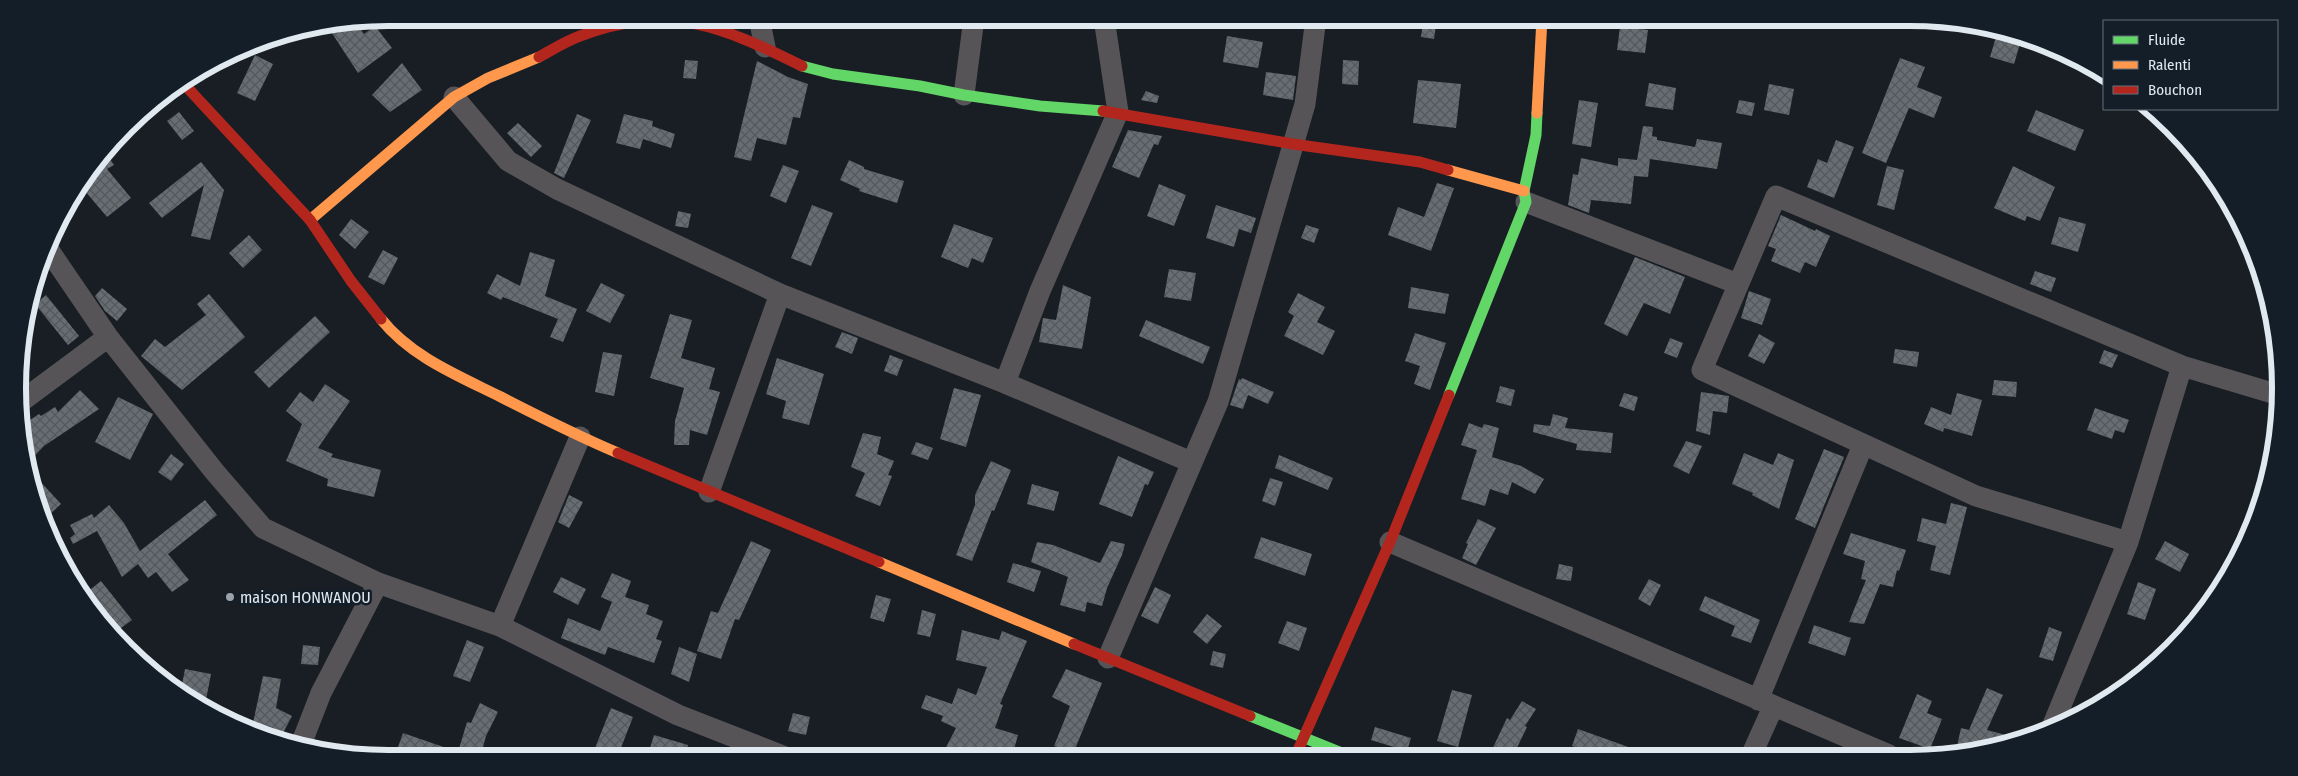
<svg xmlns="http://www.w3.org/2000/svg" width="2298" height="776" font-family="'Fira Sans Condensed',sans-serif">
  <style>
    .building { fill: url(#building-cross-hatch) }
    .lines { fill: none; stroke-linecap: round; stroke-linejoin: round }
    .street { stroke: #575457; stroke-width: 21 }
    .fast { stroke: #63d668; stroke-width: 11 }
    .slow { stroke: #ff974d; stroke-width: 11 }
    .jam { stroke: #b3261e; stroke-width: 11 }
    .poi-dot { fill: #9ba2a9; stroke: #131e29; stroke-width: 2 }
    .labels { text-anchor: middle; dominant-baseline: central; stroke-width: 5; stroke-linejoin: round; paint-order: stroke }
    .poi-label { font-size: 16px; fill: #e1e9f0; stroke: #131e29; text-anchor: start }
    .rim { fill: none; stroke: #e1e9f0; stroke-width: 6 }
  </style>
  <defs>
    <pattern id="building-cross-hatch" width="8" height="8" patternUnits="userSpaceOnUse" patternTransform="scale(1.25)"><rect width="8" height="8" fill="#676d72"/><path d="M0 0l8 8M0 8l8-8" fill="none" stroke="#54585b"/></pattern>
  </defs>
  <rect width="100%" height="100%" fill="#181e24"/>
  <path class="building" d="M355,21L364,34L375,26L392,48L358,73L326,24Z
    M1423,23L1436,25L1434,39L1421,37Z
    M1620,27L1648,30L1645,53L1617,50Z
    M1227,36L1263,42L1258,68L1223,62Z
    M1996,37L2020,44L2014,64L1990,57Z
    M255,55L273,64L255,101L237,93Z
    M1900,58L1925,67L1917,87L1942,97L1934,118L1909,108L1886,163L1862,153Z
    M685,60L698,61L696,79L683,78Z
    M1343,60L1359,61L1358,85L1342,84Z
    M757,61L788,77L808,84L800,118L793,117L786,145L757,138L751,161L734,157Z
    M402,63L422,90L390,112L372,95Z
    M1266,72L1296,76L1293,100L1263,95Z
    M1418,80L1461,84L1456,128L1413,123Z
    M1649,83L1676,88L1673,110L1645,106Z
    M1769,84L1794,89L1789,115L1764,110Z
    M1146,91L1159,96L1157,103L1141,100Z
    M1579,100L1598,103L1591,147L1572,144Z
    M1739,100L1755,103L1752,116L1736,113Z
    M2036,110L2084,130L2075,151L2027,131Z
    M179,112L194,131L182,140L167,121Z
    M577,114L591,120L564,178L554,173Z
    M624,114L653,121L652,126L675,134L671,148L643,139L640,149L616,143Z
    M518,123L542,146L531,157L507,133Z
    M1643,126L1653,127L1652,136L1657,137V140L1695,147L1697,139L1722,143L1717,169L1650,159L1648,177L1634,176L1631,204L1591,200L1589,213L1568,205L1573,174L1578,175L1581,158L1618,166V158L1637,160Z
    M1128,130L1162,136L1158,145L1154,144L1139,178L1112,167Z
    M1836,140L1854,147L1834,198L1807,187L1818,159L1827,163Z
    M105,151L114,165L107,169L131,198L107,217L85,191L91,186L87,182L78,188L94,162Z
    M849,160L864,167V169L904,181L897,203L859,191L860,189L840,180Z
    M201,162L224,190L210,240L191,236L204,185L162,218L149,203Z
    M783,165L799,171L786,203L770,196Z
    M1887,166L1904,170L1894,210L1877,205Z
    M2013,166L2055,187L2040,221L2027,216L2025,221L1994,208Z
    M1437,183L1454,188L1431,251L1388,235L1398,207L1424,217Z
    M1159,184L1186,195L1174,226L1147,216Z
    M812,205L833,213L811,266L791,258Z
    M1216,205L1256,218L1251,233L1239,229L1234,247L1206,238Z
    M678,211L691,214L688,228L675,226Z
    M1781,215L1815,231L1816,229L1830,236L1816,267L1805,262L1800,273L1771,261L1776,249L1768,246Z
    M2059,217L2086,224L2078,252L2051,244Z
    M351,219L369,232L355,249L339,235Z
    M954,224L993,238L983,263L972,258L968,268L941,257Z
    M1306,225L1319,229L1314,243L1301,238Z
    M249,235L262,250L243,268L229,253Z
    M383,250L398,258L384,285L368,277Z
    M530,252L555,260L545,296L577,309L563,342L550,337L558,319L503,297L501,300L487,293L497,274L520,286Z
    M1635,257L1685,277L1670,314L1644,303L1627,336L1604,324Z
    M1169,269L1196,273L1191,301L1164,297Z
    M2035,271L2056,278L2051,292L2030,284Z
    M601,283L625,295L610,323L586,311Z
    M1063,285L1091,297L1082,349L1039,342L1043,318L1056,320Z
    M1411,287L1449,294L1445,314L1408,308Z
    M102,288L127,309L117,321L105,311L95,296Z
    M1749,291L1771,299L1762,325L1741,318Z
    M1298,293L1325,307L1317,322L1335,331L1323,355L1284,336L1294,316L1288,312Z
    M209,294L245,337L182,390L141,356L155,339L165,347L206,315L197,304Z
    M46,295L79,336L68,345L35,304Z
    M670,314L692,320L681,358L715,368L709,389L720,392L707,435L690,430L689,445H674L675,421L684,388L650,378Z
    M315,316L330,332L269,388L254,372Z
    M1146,320L1210,347L1203,364L1139,336Z
    M842,332L858,338L852,354L835,347Z
    M1415,333L1446,343L1430,390L1414,384L1420,366L1405,361Z
    M1759,334L1775,343L1764,364L1748,356Z
    M1670,338L1683,343L1677,358L1664,353Z
    M1895,349L1919,352L1917,367L1893,363Z
    M2104,350L2118,355L2112,368L2099,363Z
    M603,352L622,355L614,396L595,392Z
    M890,355L903,360L897,376L884,371Z
    M777,358L824,374L809,425L782,418L786,401L766,394Z
    M1242,378L1274,392L1268,404L1248,395L1243,409L1230,405L1239,379L1241,380Z
    M1994,380L2017,382L2016,397L1992,395Z
    M325,384L350,401L318,448L333,454L331,457L381,470L374,497L327,486L328,479L286,461L302,424L286,411L300,392L313,402Z
    M1500,386L1515,390L1511,406L1496,402Z
    M954,388L981,395L966,447L940,439Z
    M80,390L99,409L44,446L27,464L21,426L39,414L41,416L55,407L58,412Z
    M1701,392L1729,396L1727,413L1713,411L1710,435L1696,431Z
    M1624,393L1638,397L1634,411L1619,406Z
    M1957,393L1982,400L1972,436L1944,428L1943,432L1924,424L1931,407L1951,415Z
    M118,397L153,414L130,460L95,442Z
    M2095,408L2129,420L2124,433L2115,430L2112,439L2087,430Z
    M1553,414L1568,418L1565,428L1613,433L1611,453L1576,450L1577,444L1533,432L1534,424L1550,426Z
    M1469,423L1482,428L1484,424L1499,428L1492,457L1521,466L1544,479L1535,494L1512,482L1508,495L1490,489L1485,506L1461,499L1477,450L1461,445Z
    M863,433L881,437L877,454L894,461L888,475L892,476L880,506L855,496L865,473L851,467Z
    M1686,441L1702,446L1689,474L1673,466Z
    M916,442L933,448L928,460L911,454Z
    M1824,449L1844,457L1815,528L1795,519Z
    M1744,453L1773,465L1778,453L1794,460L1779,509L1752,495L1753,493L1732,484Z
    M171,454L184,464L171,481L158,472Z
    M1279,455L1333,478L1328,490L1275,468Z
    M1118,456L1154,472L1148,485L1145,484L1132,517L1099,504Z
    M991,461L1011,470L994,511L992,510L972,561L956,555L975,505V495Z
    M27,467L61,504L46,518L30,484Z
    M1270,478L1283,482L1275,506L1262,501Z
    M1032,484L1059,492L1054,511L1027,504Z
    M569,495L583,502L569,528L558,522Z
    M205,500L217,515L168,554L189,580L172,592L156,572L148,578L138,564L122,577L97,531L73,544L70,538L75,534L70,525L92,514L94,518L109,505L124,523L140,551Z
    M1951,503L1967,507L1950,575L1930,570L1936,546L1917,541L1922,518L1946,524Z
    M1478,519L1496,528L1476,565L1462,558L1468,544L1466,543Z
    M1851,533L1906,550L1899,571L1897,570L1893,587L1880,584L1864,624L1849,622L1866,580L1861,579L1865,561L1843,554Z
    M1261,537L1312,554L1305,576L1254,558Z
    M751,541L771,550L739,620L735,619L721,659L697,651L711,611L718,613Z
    M1111,541L1125,544L1122,555L1107,588L1102,606L1087,602L1085,612L1060,605L1068,577L1031,562L1037,542L1053,545L1100,563Z
    M2165,541L2189,554L2180,572L2155,559Z
    M1013,563L1041,571L1034,592L1007,582Z
    M1559,564L1573,567L1571,581L1556,579Z
    M612,573L631,581L625,597L649,605L646,614L663,621L656,639L662,641L654,663L608,647L605,655L561,638L568,618L600,631L612,602L601,597Z
    M561,577L586,589L578,605L553,592Z
    M1649,579L1661,585L1650,606L1638,599Z
    M101,581L132,620L113,634L82,596Z
    M2138,582L2156,589L2145,620L2127,614Z
    M1155,587L1171,595L1158,624L1141,616Z
    M876,595L891,599L884,622L870,618Z
    M1705,596L1760,620L1751,643L1731,636L1735,626L1699,610Z
    M922,610L936,614L930,637L917,634Z
    M1207,614L1222,626L1207,644L1193,632Z
    M1287,621L1307,628L1299,651L1278,643Z
    M1814,625L1851,638L1845,656L1808,643Z
    M2049,627L2062,632L2053,661L2039,657Z
    M962,630L999,640L1002,631L1027,641L1000,704L1003,705L995,728L1018,735L1012,757H941L956,728L941,721L943,716L921,708L926,695L952,704L958,688L976,695L987,667L956,660Z
    M467,640L484,647L470,682L453,676Z
    M303,645L320,647L318,665L301,664Z
    M679,647L697,654L689,682L671,674Z
    M1213,651L1226,654L1223,668L1210,665Z
    M185,669L211,674L206,700L180,695Z
    M1066,669L1102,683L1073,754L1054,746L1070,706L1052,697Z
    M263,676L281,679L276,708L292,716L283,733L269,726L253,723Z
    M1987,688L2003,695L1987,730L2017,738L1955,755L1961,728L1969,730Z
    M1452,690L1472,695L1458,747L1437,741Z
    M1917,694L1932,701L1927,713L1942,719L1930,749L1899,738Z
    M1522,701L1536,709L1525,726L1527,727L1513,756H1489L1507,718L1510,720Z
    M480,703L498,712L486,736L480,758L470,756V758H434L398,747L403,733L458,752L467,722L471,723Z
    M611,708L633,717L617,758H591Z
    M793,713L810,717L806,735L788,731Z
    M1375,727L1411,738L1407,751L1371,740Z
    M1578,729L1648,754V756H1601L1572,746Z
    M654,735L688,745L685,758H647Z"/>
  <g class="lines">
    <path class="street" d="M759,18L765,47
      M964,95L974,18
      M454,97L508,161L557,189L780,294L1005,383L1191,462
      M1526,202L1738,284
      M48,249L108,337L214,471L263,528L378,583
      M1005,383L1040,291L1118,112L1104,18
      M19,403L108,337
      M709,492L780,294
      M1390,542L1889,755
      M2128,542L1976,496L1702,370L1776,196L2182,366L2279,395
      M500,626L580,437
      M1108,658L1218,402L1305,104L1316,18
      M1758,700L1863,445
      M2052,727L2128,542L2182,366
      M300,747L321,693L378,583L500,626L678,715L788,758
      M1751,756L1773,707"/>
    <path class="fast" d="M802,66L833,74L920,86L964,95L1040,106L1103,111
      M1449,395L1526,202L1524,191L1536,135L1537,113
      M1250,716L1352,757"/>
    <path class="slow" d="M1537,113L1542,18
      M1448,170L1524,191
      M310,220L454,97L488,78L539,57
      M381,319C411,357 459,376 501,397C540,417 578,436 618,453
      M879,562L1074,644"/>
    <path class="jam" d="M539,57C552,50 566,41 580,36C670,3 721,26 802,66
      M184,84L310,220L351,281L381,319
      M1103,111L1293,144L1420,162L1448,170
      M618,453L879,562
      M1074,644L1250,716
      M1295,757L1390,542L1449,395"/>
  </g>
  <circle class="poi-dot" cx="230" cy="597" r="5"/>
  <g class="labels">
    <g class="poi-label">
      <text x="240" y="597">maison HONWANOU</text>
    </g>
  </g>
  <path d="M0 0H2298V776H0ZM388 26H1910A362 362 0 0 1 2272 388V388A362 362 0 0 1 1910 750H388A362 362 0 0 1 26 388V388A362 362 0 0 1 388 26Z" fill="#131e29" fill-rule="evenodd"/>
  <path class="rim" d="M388 26H1910A362 362 0 0 1 2272 388V388A362 362 0 0 1 1910 750H388A362 362 0 0 1 26 388V388A362 362 0 0 1 388 26Z"/>
  <rect x="2103" y="20" width="175" height="90" fill="#131e29" stroke="#656f79"/>
  <rect x="2113" y="36" width="25" height="8" fill="#63d668" stroke="#656f79"/>
  <text x="2148" y="45" font-size="15" fill="#e1e9f0">Fluide</text>
  <rect x="2113" y="61" width="25" height="8" fill="#ff974d" stroke="#656f79"/>
  <text x="2148" y="70" font-size="15" fill="#e1e9f0">Ralenti</text>
  <rect x="2113" y="86" width="25" height="8" fill="#b3261e" stroke="#656f79"/>
  <text x="2148" y="95" font-size="15" fill="#e1e9f0">Bouchon</text>
</svg>
